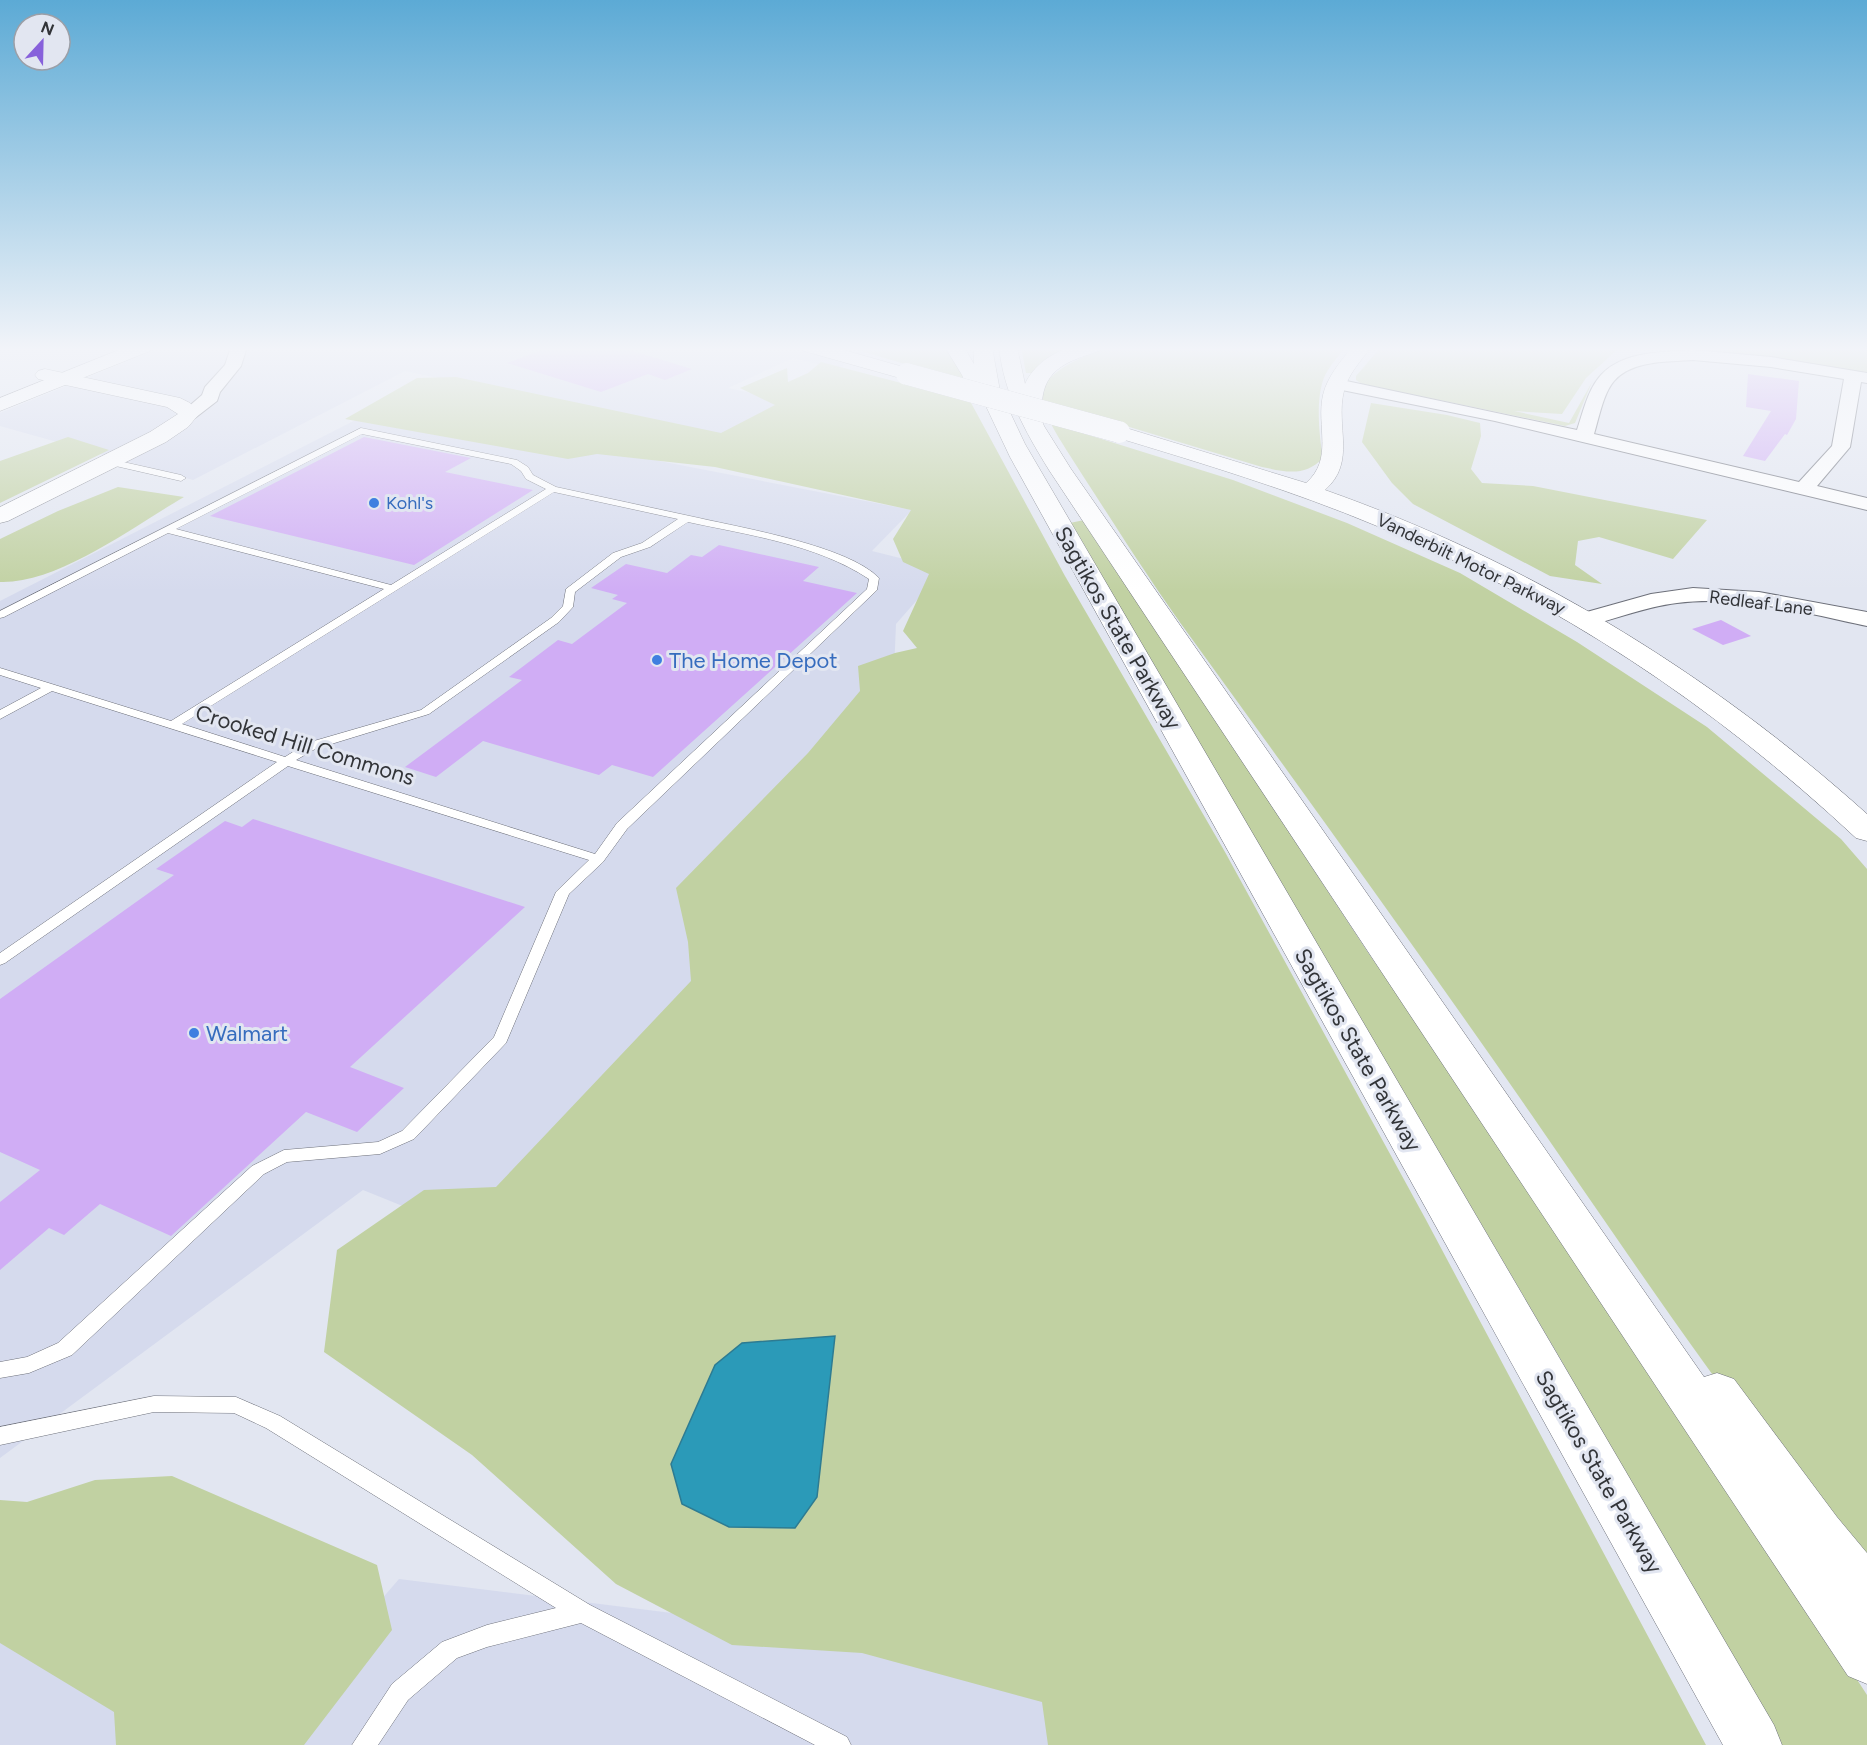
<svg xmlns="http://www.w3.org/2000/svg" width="1867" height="1745" font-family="Figtree,sans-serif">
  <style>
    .built { fill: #d5daed }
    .green { fill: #c1d1a2; fill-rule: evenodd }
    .water { fill: #2b9ab8; stroke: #2d7b92; stroke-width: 1.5 }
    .building { fill: #d0adf5 }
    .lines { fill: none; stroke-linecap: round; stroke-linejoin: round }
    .lane-casing { stroke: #6d707a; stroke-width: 1 }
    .street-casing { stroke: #6d707a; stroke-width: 2 }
    .secondary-casing { stroke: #6d707a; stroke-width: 1 }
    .primary-casing { stroke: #6d707a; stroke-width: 1 }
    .highway-casing { stroke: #6d707a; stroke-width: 1 }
    .lane { fill: #fff; fill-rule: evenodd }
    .street { fill: #fff; fill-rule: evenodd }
    .secondary { fill: #fff; fill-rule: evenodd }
    .primary { fill: #fff; fill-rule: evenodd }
    .highway { fill: #fff; fill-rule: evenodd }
    .secondary-bridge-casing { stroke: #6d707a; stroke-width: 22; stroke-linecap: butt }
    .secondary-bridge { stroke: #fff; stroke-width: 22 }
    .shop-dot { fill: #3f7fe0; stroke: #e2e6f1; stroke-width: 2 }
    .labels { text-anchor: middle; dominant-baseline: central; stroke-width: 6; stroke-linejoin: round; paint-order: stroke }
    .far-shop-label { font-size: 18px; fill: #366cbe; stroke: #e2e6f1; text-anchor: start }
    .far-street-label { font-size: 18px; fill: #323438; stroke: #e2e6f1 }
    .street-label { font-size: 22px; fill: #323438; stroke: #e2e6f1 }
    .shop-label { font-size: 22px; fill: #366cbe; stroke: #e2e6f1; text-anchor: start }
  </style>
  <rect width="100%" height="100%" fill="#e2e6f1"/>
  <path class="built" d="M162,347H876L837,369L793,358L728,388L798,403L748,443L405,371L193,480L0,426V413Z
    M381,407L912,510L872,551L944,569L896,624L893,696L752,949L504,1247L363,1190L0,1458V601Z
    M0,1572L272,1726L399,1579L1081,1664L1089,1745H0Z"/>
  <path class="green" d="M848,347H946L968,383Z
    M1021,347H1081L1036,373H1026Z
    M1112,347H1345C1340,354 1333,362 1328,370C1314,391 1319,434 1323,458C1305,477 1286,472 1262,467L1073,410L1079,432L1233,480L1347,523L1460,573L1577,642L1707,727L1841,839L1867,869V1573C1744,1429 1639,1270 1531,1114C1420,954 1306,796 1192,639C1154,587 1120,533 1085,479C1075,462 1042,416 1041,398C1041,370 1091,353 1112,347Z
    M1381,347H1854L1867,349V373L1677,347L1619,348L1586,378L1562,414L1514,411L1569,423L1592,382L1575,423L1565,426L1362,384L1356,380V376Z
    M821,362L970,401L1065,576L1225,852L1425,1218L1706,1745H1048L1042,1702L862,1653L732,1645L616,1584L472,1455L324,1352L337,1250L424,1190L496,1187L691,981L688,942L676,888L808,753L860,691L858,666L895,653L917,648L903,631L929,574L903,562L893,539L911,510L715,467L597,454L568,459L345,419L417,378L456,377L721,433L775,405L740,388L787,368L788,382L808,373ZM835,1337L817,1497L729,1527L683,1504L671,1464L715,1366L742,1344Z
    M1371,403L1447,415L1480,423L1481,436L1471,469L1482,483L1533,486L1707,520L1673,559L1599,537L1578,541L1575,565L1602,584L1550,576L1413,504L1392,483L1362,442Z
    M68,437L109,450L0,503V461Z
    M118,487L184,497C134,526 58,584 0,582V539L58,511Z
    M1084,520L1367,951L1666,1384L1867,1695V1745H1779L1561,1360L1070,523Z
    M172,1476L377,1565L392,1630L304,1745H116L114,1712L0,1643V1500L27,1502L95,1480Z"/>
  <path class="water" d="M835,1336L817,1497L795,1528L729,1527L682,1504L671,1464L715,1365L742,1343Z"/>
  <path class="building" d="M550,347H620L692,369L665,380L648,374L601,392L507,363Z
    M1748,374L1799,381L1796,419L1787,435L1785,434L1765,461L1743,456L1771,411L1746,407Z
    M364,437L471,458L445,472L533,490L414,565L210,516Z
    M719,545L819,567L803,581L857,593L653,777L612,765L599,775L483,741L436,777L405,767L522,680L509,677L558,640L572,644L627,603L612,599L618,595L591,588L626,564L667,573L691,555L702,557Z
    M1721,620L1751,636L1723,645L1692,629Z
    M253,819L525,907L350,1067L404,1088L357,1132L306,1112L171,1236L100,1204L64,1235L49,1228L0,1270V1202L40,1170L0,1152V999L174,875L156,869L225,821L242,827Z"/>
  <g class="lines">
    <g class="lane-casing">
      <path id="lane" d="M361,428L517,460L528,467L533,475L556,487C604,497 651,508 699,518C743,528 848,546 879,578L877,590L627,829L603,862L569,894L506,1043L414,1139L380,1154L287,1162L264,1174L72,1355L29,1373L0,1378V1362L27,1357L58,1343L252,1166L284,1150L378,1142L402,1131L494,1037L556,892L589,860L288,766L5,963L0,965V953L277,762L52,691L0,719V710L41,688L0,675V668L171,721L384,589L168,533L4,617L0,618V611ZM362,434L511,464L521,471L526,479L546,489L391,585L176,529ZM554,492L678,519L642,543L613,553L566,589L563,606L551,618L421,710L307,743L285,757L182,724ZM688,522C748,535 816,544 869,579L867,589L617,823L595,854L296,760L315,749L429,714L559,622L573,607L575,592L621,557L650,547Z
        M110,459L181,475L186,478L181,481L107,464L105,462Z
        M154,1396L236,1397L280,1416L590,1605L847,1737L851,1745H815L581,1623L487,1647L457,1658L408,1700L378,1745H352L392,1684L442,1642L487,1625L556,1608L266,1428L234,1413L154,1412L0,1445V1427Z"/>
    </g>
    <g class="street-casing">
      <path id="street" d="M231,347H247L241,366L220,392L217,401L195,418H183L180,414L202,395L205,387L225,365Z
        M1693,350L1771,357L1867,373V383L1861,382L1850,447L1817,486L1867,498V510L1495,421L1337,389L1331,388L1328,384L1331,380L1337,379L1577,430C1583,412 1588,389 1601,375C1623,351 1663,352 1693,350ZM1693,360L1771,367L1844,379L1832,446L1799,482L1594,434C1599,418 1603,394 1614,381C1632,360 1667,362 1693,360Z
        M1693,588L1759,592L1867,612V626C1805,613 1741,595 1677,603C1645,607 1615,619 1584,627L1576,625L1573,620L1576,615L1651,594Z"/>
    </g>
    <g class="secondary-casing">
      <path id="secondary" d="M802,347H833L914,370L917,374L914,378L907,380L804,351Z
        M1352,347H1371C1361,361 1348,374 1344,391C1335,426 1357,462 1325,490C1526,561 1709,672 1867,814V841L1856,838C1711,703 1560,603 1377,526C1291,490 1201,463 1112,436L1108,432L1112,428L1119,426L1126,428L1306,483C1334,459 1316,426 1323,395C1327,377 1341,361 1352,347Z
        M45,369L180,398L190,403L199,414L188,427L166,442L8,521L0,523V507L150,432L178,414L167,407L38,379L35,375L38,371Z"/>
    </g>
    <g class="primary-casing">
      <path id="primary" d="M126,347H152L150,351L0,411V398Z"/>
    </g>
    <g class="highway-casing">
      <path id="highway" d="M945,347H964L974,364V347H992L1000,391L1025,444L1774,1725L1782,1745H1723L1010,457L984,402L973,401L962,375Z
        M999,347H1017L1025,384C1033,366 1053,351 1073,347C1082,346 1092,347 1101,347L1099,351C1069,361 1044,368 1042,403C1042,411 1041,419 1044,426L1071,469L1704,1377L1717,1373L1734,1379L1837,1517L1867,1553V1684L1848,1676L1049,470C1025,431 1004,394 999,347Z"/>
    </g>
    <use href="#lane" class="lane"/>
    <use href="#street" class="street"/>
    <use href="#secondary" class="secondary"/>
    <use href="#primary" class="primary"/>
    <use href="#highway" class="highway"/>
    <g class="secondary-bridge-casing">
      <path id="secondary-bridge" d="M907,374L1119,432"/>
    </g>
    <use href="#secondary-bridge" class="secondary-bridge"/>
  </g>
  <linearGradient id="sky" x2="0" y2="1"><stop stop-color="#5caad5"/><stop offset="0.59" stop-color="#f2f4f9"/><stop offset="1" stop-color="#f2f4f9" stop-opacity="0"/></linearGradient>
  <rect width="1867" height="592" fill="url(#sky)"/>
  <g class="shop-dot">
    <circle cx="374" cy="503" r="6"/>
    <circle cx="657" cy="660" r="6"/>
    <circle cx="194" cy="1033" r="6"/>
  </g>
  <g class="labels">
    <g class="far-shop-label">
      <text x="386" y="503">Kohl's</text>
    </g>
    <g class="far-street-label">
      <text transform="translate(1471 564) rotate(26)">Vanderbilt Motor Parkway</text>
      <text transform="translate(1761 603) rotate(7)">Redleaf Lane</text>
    </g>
    <g class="street-label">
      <text transform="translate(1118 628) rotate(60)">Sagtikos State Parkway</text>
      <text transform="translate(305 745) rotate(17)">Crooked Hill Commons</text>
      <text transform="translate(1358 1050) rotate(60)">Sagtikos State Parkway</text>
      <text transform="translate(1599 1472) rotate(60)">Sagtikos State Parkway</text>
    </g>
    <g class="shop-label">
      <text x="669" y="660">The Home Depot</text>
      <text x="206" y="1033">Walmart</text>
    </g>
  </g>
  <g transform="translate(42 42) rotate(22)"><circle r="28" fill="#e2e6f1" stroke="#9c9fa7" stroke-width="1.5"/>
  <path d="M0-4.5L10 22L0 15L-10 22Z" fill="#8761db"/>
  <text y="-9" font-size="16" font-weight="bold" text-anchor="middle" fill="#323438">N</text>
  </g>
</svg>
